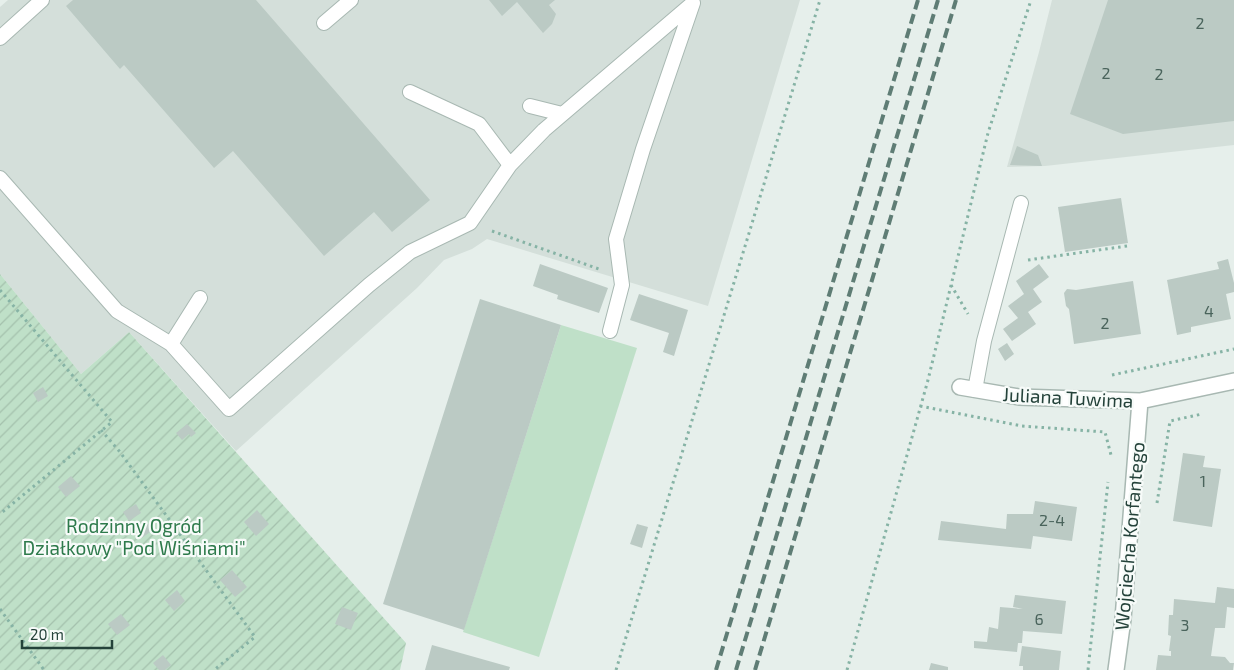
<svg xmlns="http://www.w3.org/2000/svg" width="1234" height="670" font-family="'Exo 2',sans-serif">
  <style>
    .built { fill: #d4dfda }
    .park { fill: #bfe0c8 }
    .garden { fill: url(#garden-furrows) }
    .building { fill: #bbcac4 }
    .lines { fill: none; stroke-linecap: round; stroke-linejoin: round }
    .lane-casing { stroke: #a8b8b2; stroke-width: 16 }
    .street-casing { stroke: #a8b8b2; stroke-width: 18 }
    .path { stroke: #86b3a5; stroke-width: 3; stroke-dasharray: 2.5 4; stroke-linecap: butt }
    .lane { stroke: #fff; stroke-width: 14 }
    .street { stroke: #fff; stroke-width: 15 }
    .rail { stroke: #5f7d75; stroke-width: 4; stroke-dasharray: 10 5; stroke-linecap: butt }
    .labels { text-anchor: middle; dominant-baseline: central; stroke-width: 4.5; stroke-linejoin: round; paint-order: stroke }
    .number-label { font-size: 16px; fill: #4a645c }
    .street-label { font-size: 19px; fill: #24423a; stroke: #f7fbf9 }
    .park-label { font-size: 19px; fill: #2d7a4b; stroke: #f7fbf9 }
  </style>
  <defs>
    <pattern id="garden-furrows" width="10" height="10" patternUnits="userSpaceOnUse" patternTransform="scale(1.25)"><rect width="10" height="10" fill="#bfe0c8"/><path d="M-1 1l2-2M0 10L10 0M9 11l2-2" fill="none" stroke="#a4c1ad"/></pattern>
  </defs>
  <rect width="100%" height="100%" fill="#e6efeb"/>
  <path class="built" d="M8,0H800L708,306L487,239L472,249L444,260L417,288L236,451L129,332L81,374L0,274V7Z
    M1052,0H1234V145L1045,166L1007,167L1039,52Z"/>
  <path class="park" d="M561,325L637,348L539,657L463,632Z"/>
  <path class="garden" d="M0,274L81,374L129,332L406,643L400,670H0Z"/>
  <path class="building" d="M73,0H256L430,200L392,232L374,212L324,256L233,151L214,168L124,65L120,69L66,6Z
    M489,0H555L549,5L556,14L552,24L543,33L517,2L502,16Z
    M1108,0H1234V121L1123,134L1070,114Z
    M1017,146L1038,155L1042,166L1010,165Z
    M1121,198L1128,243L1065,252L1058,207Z
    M1228,259L1234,283V292L1226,294L1231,319L1191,327V332L1177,335L1167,280L1219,269L1217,262Z
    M540,264L608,288L599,313L557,299L558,295L533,286Z
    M1039,264L1049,277L1033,289L1042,302L1028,312L1036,324L1012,341L1003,329L1018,318L1008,306L1024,294L1016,281Z
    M1133,281L1141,334L1074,344L1069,309L1066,306L1064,293L1067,289L1076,290Z
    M639,294L688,310L674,356L663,352L669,333L630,320Z
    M480,299L561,325L464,630L383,604Z
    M1007,343L1014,354L1005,361L998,349Z
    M43,387L48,396L38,402L33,393Z
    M187,424L196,433L191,437L189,434L182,440L176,433Z
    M1183,453L1205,456L1203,467L1221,469L1212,527L1173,521Z
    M71,476L80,486L66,497L58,487Z
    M1035,501L1077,507L1072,541L1033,536L1031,549L938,540L941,521L1006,529L1007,514H1033Z
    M136,504L141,513L129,521L123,512Z
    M257,510L269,524L256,536L244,522Z
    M148,523L154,529L142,538L137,532Z
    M637,524L648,527L642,548L630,544Z
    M232,570L247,587L235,597L220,580Z
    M1217,587L1234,589V608L1227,607L1225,628H1215L1211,656L1225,657L1230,663H1234L1233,670H1156L1158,655L1171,656V651H1169L1171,636L1168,635L1169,615H1173L1174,599L1215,603Z
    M177,590L185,601L174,611L165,600Z
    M1015,595L1066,601L1062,634L1023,631L1022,643H1018L1017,652L974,648V641L987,642L989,627L998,629L1000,607L1023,609L1013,607Z
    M342,607L358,613L351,630L335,624Z
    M121,614L130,625L117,635L108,624Z
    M432,645L510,667L509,670H425Z
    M1022,646L1061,651L1059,670H1023V666H1019Z
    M163,655L171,665L165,670H159L153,663Z
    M931,663L948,667V670H929Z"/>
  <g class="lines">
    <g class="lane-casing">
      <path id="lane" d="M324,23L351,0
        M0,38L42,0
        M410,92L479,124L510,165
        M530,106L562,114
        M0,178L117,311L171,344L200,298
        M610,331L622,285L616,239L643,149L693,3
        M171,344L229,409L369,285L410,252L470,223L510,165L544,130L693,3
        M975,390L984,341L1021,203"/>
    </g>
    <g class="street-casing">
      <path id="street" d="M960,387L1019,397L1140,401L1234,381
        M1116,670L1123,619L1140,401"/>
    </g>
    <path class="path" d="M492,231L599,269
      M1028,260L1127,246
      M951,285L968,314
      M0,290L112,422L0,514
      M1112,375L1234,349
      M920,406L1022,426L1105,432L1111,455
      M101,430L120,452L255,637L214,670
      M1157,503L1170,421L1202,414
      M0,609L44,670
      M616,670L820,0
      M847,670L928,380L988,133L1031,0
      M1088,670L1108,482"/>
    <use href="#lane" class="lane"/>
    <use href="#street" class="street"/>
    <path class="rail" d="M716,670L918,0
      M736,670L938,0
      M755,670L956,0"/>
  </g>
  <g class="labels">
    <g class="number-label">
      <text x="1200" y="22">2</text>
      <text x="1106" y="72">2</text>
      <text x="1159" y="73">2</text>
      <text x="1209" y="310">4</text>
      <text x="1105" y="322">2</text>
      <text x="1203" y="480">1</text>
      <text x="1052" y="519">2-4</text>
      <text x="1039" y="618">6</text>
      <text x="1185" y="624">3</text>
    </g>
    <g class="street-label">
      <text transform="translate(1068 397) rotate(3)">Juliana Tuwima</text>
      <text transform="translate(1129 536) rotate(-85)">Wojciecha Korfantego</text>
    </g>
    <g class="park-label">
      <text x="134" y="525">Rodzinny Ogród<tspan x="134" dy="22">Działkowy "Pod Wiśniami"</tspan></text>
    </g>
  </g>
  <path d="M22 640v8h90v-8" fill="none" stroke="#24423a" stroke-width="2.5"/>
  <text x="30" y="640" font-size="15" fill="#24423a" stroke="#f7fbf9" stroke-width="4" paint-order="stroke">20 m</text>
</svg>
